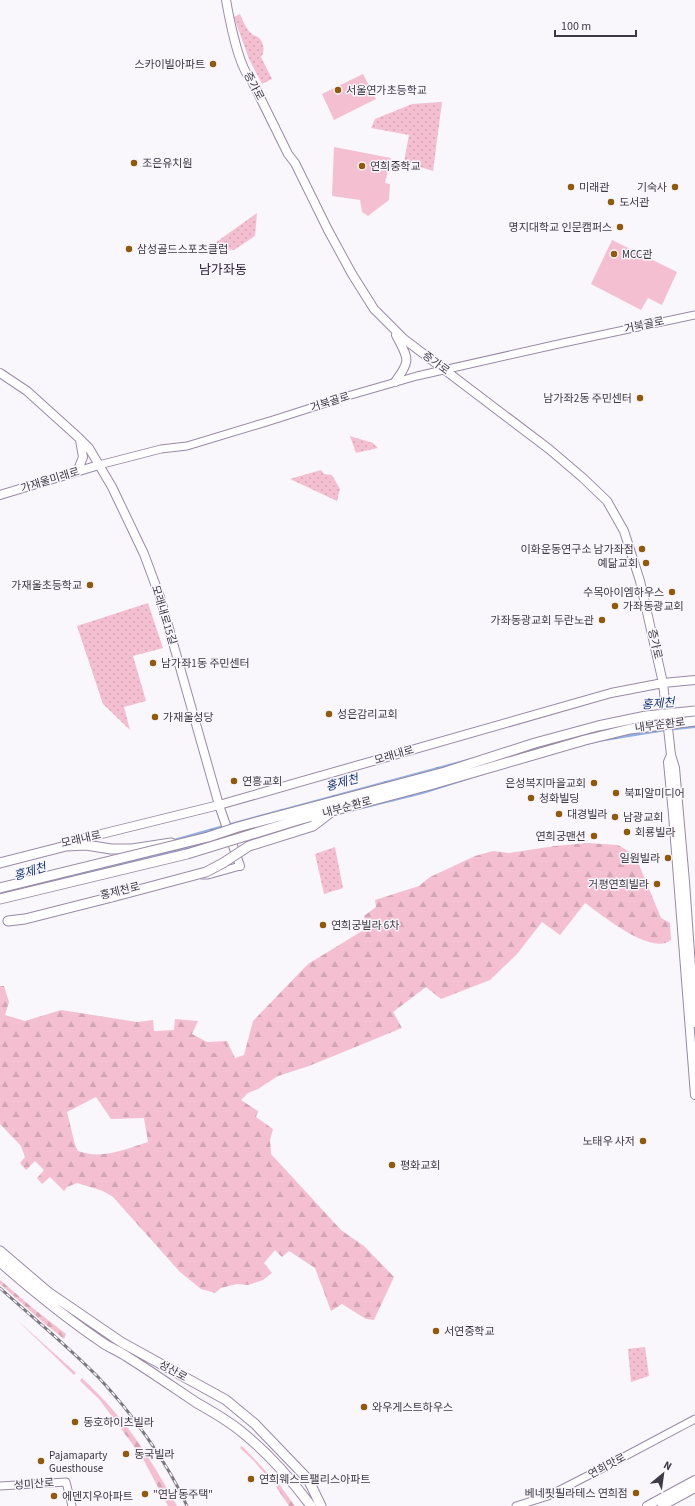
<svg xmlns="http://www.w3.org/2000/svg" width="695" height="1506" font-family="'Source Sans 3','Noto Sans KR',sans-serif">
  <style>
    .forest { fill: url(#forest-firs); fill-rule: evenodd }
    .park { fill: url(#park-dots) }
    .pitch { fill: #f4bfd1 }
    .water { fill: url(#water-ripples) }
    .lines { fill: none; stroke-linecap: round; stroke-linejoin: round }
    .tertiary-casing { stroke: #998aa6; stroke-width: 9 }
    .secondary-casing { stroke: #998aa6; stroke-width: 10 }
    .primary-casing { stroke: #998aa6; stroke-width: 11 }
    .trunk-casing { stroke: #998aa6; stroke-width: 11 }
    .tertiary { stroke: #fff; stroke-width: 7 }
    .secondary { stroke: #fff; stroke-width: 8 }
    .primary { stroke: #fff; stroke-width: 9 }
    .trunk { stroke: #fff; stroke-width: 9 }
    .rail-casing { stroke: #7d7982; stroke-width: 3 }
    .rail { stroke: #f9f6fc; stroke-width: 1.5; stroke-dasharray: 4.5; stroke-linecap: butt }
    .trunk-bridge-casing { stroke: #998aa6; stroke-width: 11; stroke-linecap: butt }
    .trunk-bridge { stroke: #fff; stroke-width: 9 }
    .poi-dot { fill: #8f590e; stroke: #f9f6fc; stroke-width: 1.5 }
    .labels { text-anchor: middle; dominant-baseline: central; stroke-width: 3; stroke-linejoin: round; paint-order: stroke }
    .poi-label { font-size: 11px; fill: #3f3945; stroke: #f9f6fc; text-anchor: start }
    .street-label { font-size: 11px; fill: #3f3945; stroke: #f9f6fc }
    .water-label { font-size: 12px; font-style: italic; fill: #1a3a76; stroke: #f9f6fc }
    .quarter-label { font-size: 13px; fill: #30243b; stroke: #f9f6fc }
  </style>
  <defs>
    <pattern id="forest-firs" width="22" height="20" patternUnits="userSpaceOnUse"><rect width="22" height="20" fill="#f4bfd1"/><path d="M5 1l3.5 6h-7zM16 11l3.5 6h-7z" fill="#d2a5b5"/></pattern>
    <pattern id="park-dots" width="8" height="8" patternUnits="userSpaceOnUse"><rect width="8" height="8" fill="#f4bfd1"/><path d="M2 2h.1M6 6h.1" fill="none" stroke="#d2a5b5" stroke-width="1.8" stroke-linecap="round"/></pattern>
    <pattern id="water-ripples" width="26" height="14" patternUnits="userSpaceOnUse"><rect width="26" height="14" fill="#93b0e3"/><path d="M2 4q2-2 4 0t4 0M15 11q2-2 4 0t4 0" fill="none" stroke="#7990ba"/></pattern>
  </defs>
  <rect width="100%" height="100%" fill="#f9f6fc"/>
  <path class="forest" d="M587,843L618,845L635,855L661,918L670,923L671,940C651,956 602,915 585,903L560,935L542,922L517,954L490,980L441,999L426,987L393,1012L402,1028L309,1066L278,1076L258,1089L248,1093L241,1100L258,1111L256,1117L273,1129L270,1140L271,1154L341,1230L364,1246L394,1277L374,1320L366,1319L342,1304L331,1311L315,1268L289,1251L282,1257L275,1250L264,1263L272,1273L263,1280L248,1285L237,1284L221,1288L215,1293L201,1289L180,1272L113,1197L103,1191L77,1183L67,1187L64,1191L50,1177L42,1184L37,1178L44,1170L35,1161L26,1170L20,1163L25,1157L21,1146L0,1124V986H4L9,1002L5,1015L25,1021L61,1010L137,1022L153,1020L154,1031L174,1030L175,1019L198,1021L192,1034L207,1042L227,1041L235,1058L244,1055L253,1021L308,964L367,928L364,916L376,907L375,900L419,886L430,877L475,856L493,851L509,853L555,846ZM96,1097L111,1119L144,1118L148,1142C126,1149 102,1160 78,1151L75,1145L67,1112Z
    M0,1280L34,1309L66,1334L64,1339L44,1323L0,1284Z
    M16,1319L76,1373L74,1375Z
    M82,1378C92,1388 103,1398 112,1409C138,1438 158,1472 177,1506H168L142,1457L99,1399L80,1381Z
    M242,1446L276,1482L274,1484L253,1460L240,1448Z
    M279,1484L295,1506H289L276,1487Z"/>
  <path class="park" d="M240,14C243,21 246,29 252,34C254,36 258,36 260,39C264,44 265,52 261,57L272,79L262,84L249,59L234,17Z
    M442,102L433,171L404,162L409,135L371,128L375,119L412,104Z
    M257,213L255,236L234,250L208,248Z
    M350,436L373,443L378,448L356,453Z
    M321,470L324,474L332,475L340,489L337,501L290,479Z
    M148,603L163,648L133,656L146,701L124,707L130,730L103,704L77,626Z
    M335,847L343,888L324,894L315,854Z
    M645,1347L649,1376L631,1382L628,1349Z"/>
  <path class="pitch" d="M363,74L376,99L334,120L322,94Z
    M334,147L391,158L385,183L390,184L389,200L368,216L362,212L360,200L332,196Z
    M612,240L677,272L662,305L648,298L641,310L591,284Z
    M225,1044L226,1053H211V1045Z"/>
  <path class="water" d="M695,709V728L666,731L599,742L550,754L423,794L229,842L0,902V886L47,875L223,825L541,739Z"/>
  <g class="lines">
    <g class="tertiary-casing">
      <path id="tertiary" d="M99,465L161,449L187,446L273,420L351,395L417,376L563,343L695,315
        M202,875H208L240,866
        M0,1486L66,1482L72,1506
        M516,1506L548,1496L601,1469L695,1419"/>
    </g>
    <g class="secondary-casing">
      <path id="secondary" d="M226,0C229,17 239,69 251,79L288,154L295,163L328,230L352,274L374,309L404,339L549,449L583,478L607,501L624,531L640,581L663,683L671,755L675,768L685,882L695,1023
        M0,373L27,391L79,438L89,448L112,487L144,554L160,597L219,805L240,866
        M395,382C412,359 408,359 396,335
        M78,470L83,457L80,440
        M0,495L99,465
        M671,755L668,762L673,814L695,1095
        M65,843L219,805L611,693L663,683L695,680
        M647,1506L695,1480
        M662,1506L695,1488"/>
    </g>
    <g class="primary-casing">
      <path id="primary" d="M0,1251L48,1292L121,1342L226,1400L255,1424L305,1476L309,1481L321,1506
        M0,1262C33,1291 66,1318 103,1343C110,1348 119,1351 126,1356C150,1371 173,1387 197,1403C213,1412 229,1421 243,1433C269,1454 291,1479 311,1506"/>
    </g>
    <g class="trunk-casing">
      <path id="trunk" d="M0,863L66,846L86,845L111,849H132L171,843
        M0,899L187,854
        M8,921L25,919L112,897"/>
    </g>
    <use href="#tertiary" class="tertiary"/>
    <use href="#secondary" class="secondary"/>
    <use href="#primary" class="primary"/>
    <use href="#trunk" class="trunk"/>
    <g class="rail-casing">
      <path id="rail" d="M0,1288C33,1318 68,1346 99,1378C131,1412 168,1463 187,1506"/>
    </g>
    <use href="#rail" class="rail"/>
    <g class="trunk-bridge-casing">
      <path id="trunk-bridge" d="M187,854L298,820L430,785L585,740L630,729L695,721
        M0,888L208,837L238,827L445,772L535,743L598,726L646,716L695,711
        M112,897L206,872L223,863L249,846L313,826L330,813"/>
    </g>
    <use href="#trunk-bridge" class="trunk-bridge"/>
  </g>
  <g class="poi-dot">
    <circle cx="213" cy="64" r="4"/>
    <circle cx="338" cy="90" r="4"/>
    <circle cx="134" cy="163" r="4"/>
    <circle cx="362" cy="166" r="4"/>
    <circle cx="571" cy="187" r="4"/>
    <circle cx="675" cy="187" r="4"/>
    <circle cx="611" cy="202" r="4"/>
    <circle cx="620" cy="227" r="4"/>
    <circle cx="129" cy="249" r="4"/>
    <circle cx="614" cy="254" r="4"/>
    <circle cx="640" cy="398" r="4"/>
    <circle cx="642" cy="549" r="4"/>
    <circle cx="646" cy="563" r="4"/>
    <circle cx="90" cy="585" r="4"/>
    <circle cx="672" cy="592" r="4"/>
    <circle cx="615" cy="606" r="4"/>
    <circle cx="602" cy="620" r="4"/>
    <circle cx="153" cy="663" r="4"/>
    <circle cx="329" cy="714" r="4"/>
    <circle cx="155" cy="717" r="4"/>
    <circle cx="234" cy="781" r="4"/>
    <circle cx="594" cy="783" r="4"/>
    <circle cx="616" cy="793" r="4"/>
    <circle cx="531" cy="798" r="4"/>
    <circle cx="559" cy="814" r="4"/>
    <circle cx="615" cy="817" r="4"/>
    <circle cx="627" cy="832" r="4"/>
    <circle cx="594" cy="836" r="4"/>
    <circle cx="668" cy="858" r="4"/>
    <circle cx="657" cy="884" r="4"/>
    <circle cx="323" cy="925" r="4"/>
    <circle cx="643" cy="1141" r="4"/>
    <circle cx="392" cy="1165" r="4"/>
    <circle cx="436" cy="1331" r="4"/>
    <circle cx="364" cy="1407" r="4"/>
    <circle cx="75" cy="1422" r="4"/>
    <circle cx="126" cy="1454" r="4"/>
    <circle cx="41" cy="1461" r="4"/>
    <circle cx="251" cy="1479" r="4"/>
    <circle cx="636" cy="1493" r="4"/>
    <circle cx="145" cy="1494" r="4"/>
    <circle cx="54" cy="1496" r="4"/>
  </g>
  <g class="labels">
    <g class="poi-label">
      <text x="205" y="64" text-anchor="end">스카이빌아파트</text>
      <text x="346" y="90">서울연가초등학교</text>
      <text x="142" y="163">조은유치원</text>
      <text x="370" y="166">연희중학교</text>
      <text x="579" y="187">미래관</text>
      <text x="667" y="187" text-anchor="end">기숙사</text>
      <text x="619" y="202">도서관</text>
      <text x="612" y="227" text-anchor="end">명지대학교 인문캠퍼스</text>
      <text x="137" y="249">삼성골드스포츠클럽</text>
      <text x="622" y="254">MCC관</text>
      <text x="632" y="398" text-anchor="end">남가좌2동 주민센터</text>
      <text x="634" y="549" text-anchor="end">이화운동연구소 남가좌점</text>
      <text x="638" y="563" text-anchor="end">예닮교회</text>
      <text x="82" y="585" text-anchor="end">가재울초등학교</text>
      <text x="664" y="592" text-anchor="end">수목아이엠하우스</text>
      <text x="623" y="606">가좌동광교회</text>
      <text x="594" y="620" text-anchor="end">가좌동광교회 두란노관</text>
      <text x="161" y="663">남가좌1동 주민센터</text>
      <text x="337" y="714">성은감리교회</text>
      <text x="163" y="717">가재울성당</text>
      <text x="242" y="781">연흥교회</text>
      <text x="586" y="783" text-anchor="end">은성복지마을교회</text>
      <text x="624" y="793">북피알미디어</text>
      <text x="539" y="798">청화빌딩</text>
      <text x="567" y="814">대경빌라</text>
      <text x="623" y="817">남광교회</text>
      <text x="635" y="832">회룡빌라</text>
      <text x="586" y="836" text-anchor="end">연희궁맨션</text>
      <text x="660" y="858" text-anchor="end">일원빌라</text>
      <text x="649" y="884" text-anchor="end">거평연희빌라</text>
      <text x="331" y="925">연희궁빌라 6차</text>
      <text x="635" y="1141" text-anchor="end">노태우 사저</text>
      <text x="400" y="1165">평화교회</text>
      <text x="444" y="1331">서연중학교</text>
      <text x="372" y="1407">와우게스트하우스</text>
      <text x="83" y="1422">동호하이츠빌라</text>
      <text x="134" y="1454">동국빌라</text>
      <text x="49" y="1455">Pajamaparty<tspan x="49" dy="13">Guesthouse</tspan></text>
      <text x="259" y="1479">연희웨스트팰리스아파트</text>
      <text x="628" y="1493" text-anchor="end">베네핏필라테스 연희점</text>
      <text x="153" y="1494">"연남동주택"</text>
      <text x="62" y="1496">에덴지우아파트</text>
    </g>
    <g class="street-label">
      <text transform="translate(254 86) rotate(62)">증가로</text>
      <text transform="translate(644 325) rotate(-12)">거북골로</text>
      <text transform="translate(436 363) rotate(37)">증가로</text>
      <text transform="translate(330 402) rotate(-18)">거북골로</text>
      <text transform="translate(50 480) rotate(-17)">가재울미래로</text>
      <text transform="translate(164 615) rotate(73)">모래내로15길</text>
      <text transform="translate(655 644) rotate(77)">증가로</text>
      <text transform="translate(660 725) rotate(-7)">내부순환로</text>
      <text transform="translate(394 755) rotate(-16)">모래내로</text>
      <text transform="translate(347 807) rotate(-15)">내부순환로</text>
      <text transform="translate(81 839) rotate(-13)">모래내로</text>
      <text transform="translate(120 891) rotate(-14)">홍제천로</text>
      <text transform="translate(173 1371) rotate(29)">성산로</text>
      <text transform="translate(607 1466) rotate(-28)">연희맛로</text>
      <text transform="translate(34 1484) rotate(-4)">성미산로</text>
    </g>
    <g class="water-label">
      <text transform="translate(658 704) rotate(-4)">홍제천</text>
      <text transform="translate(342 783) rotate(-15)">홍제천</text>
      <text transform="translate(30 872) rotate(-17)">홍제천</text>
    </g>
    <g class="quarter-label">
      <text x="223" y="270">남가좌동</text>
    </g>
  </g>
  <g transform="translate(663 1474) rotate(29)" stroke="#f9f6fc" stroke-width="3" paint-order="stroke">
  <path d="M0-3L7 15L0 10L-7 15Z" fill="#3f3945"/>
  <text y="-6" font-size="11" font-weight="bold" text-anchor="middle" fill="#3f3945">N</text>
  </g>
  <path d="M555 30v6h81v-6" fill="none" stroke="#3f3945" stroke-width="2"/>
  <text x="561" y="30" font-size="12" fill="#3f3945" stroke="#f9f6fc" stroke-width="3" paint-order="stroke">100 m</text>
</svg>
